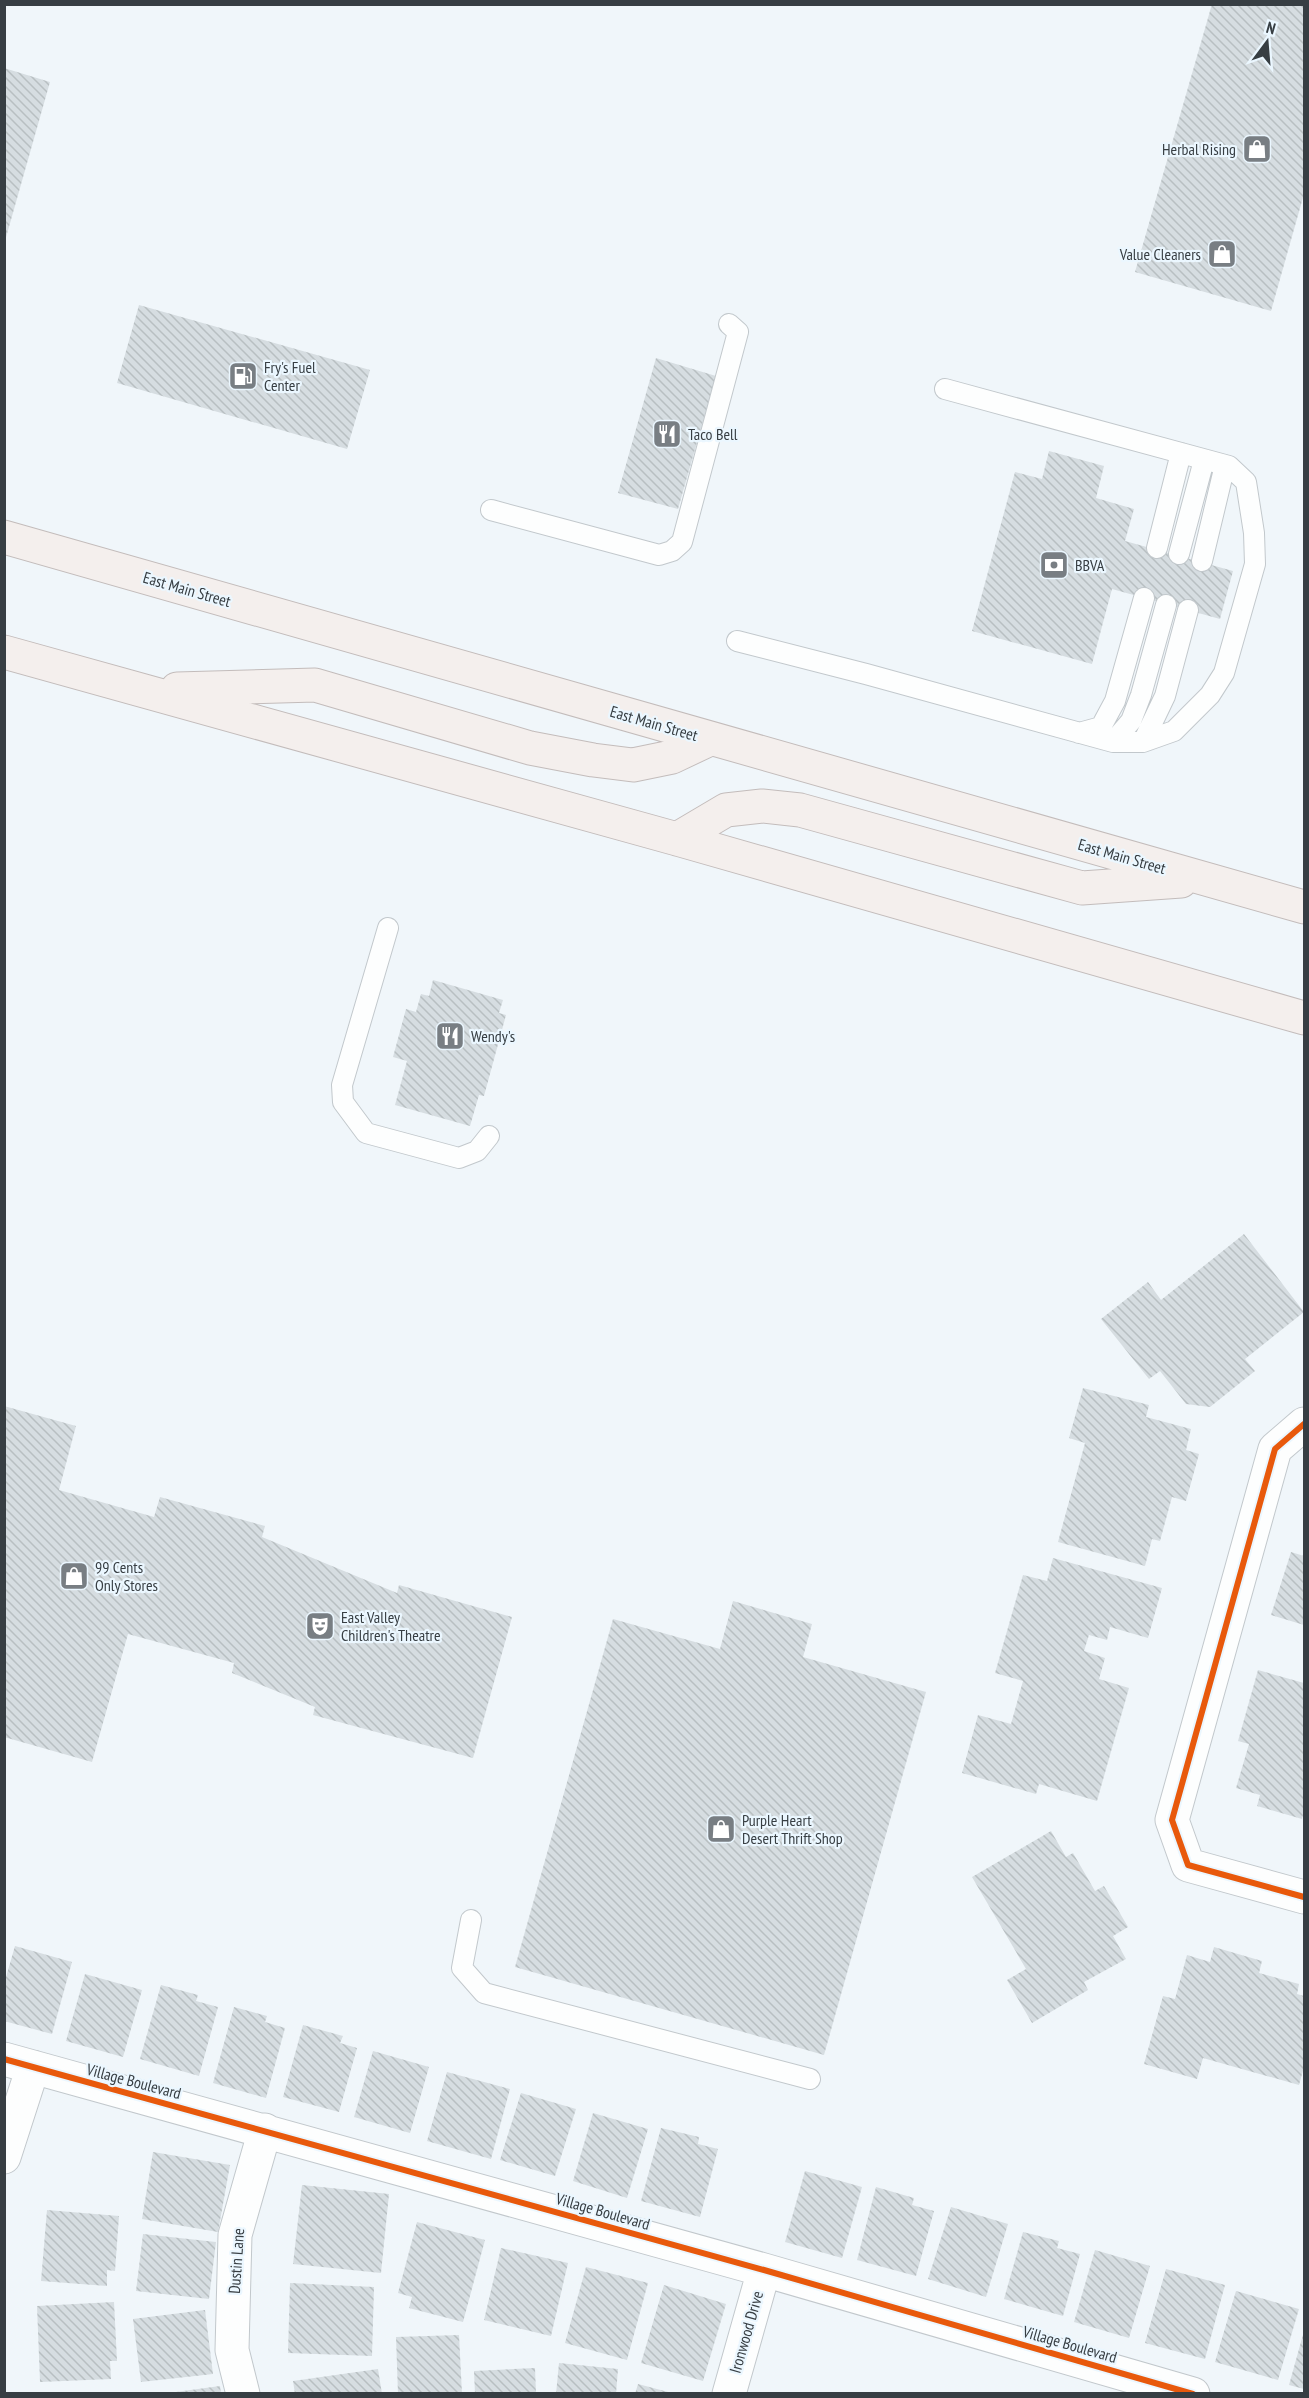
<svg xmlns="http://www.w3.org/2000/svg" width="1309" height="2398" font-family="'PT Sans Narrow',sans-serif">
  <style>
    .building { fill: url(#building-back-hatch) }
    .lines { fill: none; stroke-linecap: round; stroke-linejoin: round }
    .lane-casing { stroke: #c2c8cc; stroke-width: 22 }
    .street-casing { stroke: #c2c8cc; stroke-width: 35 }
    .primary-casing { stroke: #c3bcbb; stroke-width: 35 }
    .lane { stroke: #fdfefe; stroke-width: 20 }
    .street { stroke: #fdfefe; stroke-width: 33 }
    .primary { stroke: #f4efed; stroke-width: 33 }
    .cycleway-casing { stroke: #ebf7ff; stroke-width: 10 }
    .cycleway { stroke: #e8590c; stroke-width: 6 }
    .labels { text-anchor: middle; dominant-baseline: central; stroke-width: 4.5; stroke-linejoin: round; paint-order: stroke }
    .poi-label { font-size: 16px; fill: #373e43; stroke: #ebf7ff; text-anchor: start }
    .street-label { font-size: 16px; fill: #373e43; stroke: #ebf7ff }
  </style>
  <defs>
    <pattern id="building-back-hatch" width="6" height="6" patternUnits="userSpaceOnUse" patternTransform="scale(1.5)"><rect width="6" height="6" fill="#d6dde1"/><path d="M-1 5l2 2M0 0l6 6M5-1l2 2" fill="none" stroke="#b8bfc2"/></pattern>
  </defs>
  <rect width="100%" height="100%" fill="#f0f6fa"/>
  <path class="building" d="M1212,4H1304V194L1271,311L1135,272Z
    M4,68L50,82L5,241H4Z
    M139,305L370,370L347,449L117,383Z
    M656,358L716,376L678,509L618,493Z
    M1049,451L1104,466L1096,498L1134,509L1125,541L1233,571L1220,619L1112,589L1092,664L972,631L1015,472L1042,479Z
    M433,980L503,1000L499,1013L506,1015L484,1096L479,1095L470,1126L395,1105L407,1061L393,1057L406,1009L416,1012L421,994L429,996Z
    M1244,1234L1304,1312L1245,1359L1255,1371L1210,1407L1186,1404L1160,1371L1149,1379L1101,1319L1148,1282L1161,1300Z
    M1083,1388L1149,1405L1146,1417L1191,1429L1186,1450L1199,1454L1186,1501L1172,1497L1160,1541L1152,1539L1145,1566L1058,1542L1085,1443L1069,1438Z
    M4,1406L76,1426L59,1490L154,1517L160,1497L265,1526L262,1537L397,1593L399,1585L512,1617L473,1758L313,1715L315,1707L232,1673L234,1663L128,1634L92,1762L4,1737Z
    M1291,1552L1304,1556V1625L1271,1615Z
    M1053,1558L1162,1588L1148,1638L1110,1627L1107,1640L1089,1635L1084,1651L1105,1658L1099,1679L1129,1688L1097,1801L1039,1784L1036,1794L962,1773L978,1715L1011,1724L1023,1681L995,1673L1023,1575L1047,1581Z
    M733,1601L812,1624L803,1657L926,1692L824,2055L515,1967L613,1619L720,1649Z
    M1258,1670L1304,1683V1811L1302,1819L1257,1806L1260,1795L1236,1788L1249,1744L1238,1741Z
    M1051,1831L1066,1857L1073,1853L1095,1891L1104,1886L1128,1927L1113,1936L1126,1959L1084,1982L1088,1990L1032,2023L1007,1980L1026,1969L972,1877Z
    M15,1946L72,1962L52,2034L4,2021V1984Z
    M1214,1947L1262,1961L1259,1973L1299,1984L1297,1994L1304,1996V2067L1299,2085L1203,2058L1197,2079L1144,2064L1163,1996L1175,1999L1187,1955L1210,1962Z
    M85,1974L142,1990L123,2057L66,2041Z
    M161,1985L198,1995L196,2001L218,2007L199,2076L140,2059Z
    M234,2007L267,2016L265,2022L285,2028L266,2098L213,2083Z
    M303,2025L343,2036L340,2043L357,2048L339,2112L283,2097Z
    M373,2051L429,2067L410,2133L354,2117Z
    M447,2072L510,2089L491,2159L427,2141Z
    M521,2093L576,2109L555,2176L500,2160Z
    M593,2113L648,2129L627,2198L573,2181Z
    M661,2128L699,2137L698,2144L718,2149L700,2217L641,2201Z
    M153,2152L230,2165L218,2232L142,2219Z
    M805,2171L862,2187L842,2258L785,2242Z
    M302,2185L389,2194L381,2273L293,2264Z
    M876,2187L914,2198L912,2205L934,2211L916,2276L857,2260Z
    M951,2207L1008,2224L986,2297L928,2279Z
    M47,2210L119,2216L115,2271L107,2270V2286L41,2281Z
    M417,2222L485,2240L463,2322L409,2308L412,2297L398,2293Z
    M1023,2232L1059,2241L1057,2248L1080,2254L1063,2316L1004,2299Z
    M143,2234L216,2242L209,2299L136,2291Z
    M501,2248L568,2263L551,2336L484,2320Z
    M1095,2250L1150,2266L1129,2338L1074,2322Z
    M586,2267L648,2283L627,2360L565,2343Z
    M1166,2269L1225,2285L1205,2359L1145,2343Z
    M290,2283L374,2287L372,2356L288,2353Z
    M664,2285L726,2304L703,2381L641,2363Z
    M1236,2291L1299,2309L1278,2380L1215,2362Z
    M114,2302L117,2361H110L111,2379L40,2382L37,2306Z
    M205,2310L213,2374L141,2382L133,2319Z
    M1304,2331V2389L1289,2385Z
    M459,2335L462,2394H398L396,2337Z
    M559,2363L618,2369L616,2394H556Z
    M535,2368L536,2394H475L474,2371Z
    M378,2369L382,2394H295L293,2381Z
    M638,2384L672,2393V2394H635Z
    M220,2386L221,2394H176V2392Z"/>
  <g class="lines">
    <g class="lane-casing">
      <path id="lane" d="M491,510L659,555L672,551L682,542L738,332L729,324
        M1157,548L1181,453
        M1179,554L1204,460
        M1202,561L1225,465
        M737,641L866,674L1113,742H1143L1174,731L1210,695L1224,673L1255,564L1254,533L1246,482L1229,466L945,389
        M1079,733L1101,727L1115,701L1144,598
        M1113,742L1131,721L1141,695L1166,605
        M1143,742L1165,696L1188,610
        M388,928L342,1085L343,1102L366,1133L459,1158L477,1151L489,1136
        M471,1920L462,1968L484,1993L810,2079"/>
    </g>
    <g class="street-casing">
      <path id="street" d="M1304,1424L1275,1449L1172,1820L1188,1865L1304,1897
        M4,2059L764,2270L1193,2394
        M4,2157L33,2067
        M243,2394L232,2350L235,2235L265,2130
        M729,2394L764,2270"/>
    </g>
    <g class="primary-casing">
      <path id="primary" d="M4,537L1304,907
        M4,652L677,839L1304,1018
        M177,689L315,685L530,748L593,760L633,765L672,757L710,739
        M677,839L726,810L762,806L800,810L1082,888L1181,881"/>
    </g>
    <use href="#lane" class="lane"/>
    <use href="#street" class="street"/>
    <use href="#primary" class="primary"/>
    <g class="cycleway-casing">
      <path id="cycleway" d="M1304,1424L1275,1449L1172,1820L1188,1865L1304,1897
        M4,2059L764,2270L1193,2394"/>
    </g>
    <use href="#cycleway" class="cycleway"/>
  </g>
  <defs>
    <g id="shop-square" transform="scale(1.5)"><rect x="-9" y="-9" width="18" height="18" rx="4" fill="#787e83" stroke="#ebf7ff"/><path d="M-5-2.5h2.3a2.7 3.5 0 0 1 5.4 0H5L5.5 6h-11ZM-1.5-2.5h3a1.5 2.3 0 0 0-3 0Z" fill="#fff"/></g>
    <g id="fuel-square" transform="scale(1.5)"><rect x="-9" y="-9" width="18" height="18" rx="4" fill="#787e83" stroke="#ebf7ff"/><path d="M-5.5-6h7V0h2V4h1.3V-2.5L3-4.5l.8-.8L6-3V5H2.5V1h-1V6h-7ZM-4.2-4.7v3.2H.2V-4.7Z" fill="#fff"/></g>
    <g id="restaurant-square" transform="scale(1.5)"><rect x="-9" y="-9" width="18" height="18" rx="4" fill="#787e83" stroke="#ebf7ff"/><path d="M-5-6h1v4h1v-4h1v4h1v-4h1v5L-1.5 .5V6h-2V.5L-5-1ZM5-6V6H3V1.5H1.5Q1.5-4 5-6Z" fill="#fff"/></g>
    <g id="bank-square" transform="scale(1.5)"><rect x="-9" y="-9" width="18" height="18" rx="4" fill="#787e83" stroke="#ebf7ff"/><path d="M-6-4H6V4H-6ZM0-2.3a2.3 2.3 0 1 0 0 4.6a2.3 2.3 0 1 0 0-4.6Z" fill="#fff"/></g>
    <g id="theatre-square" transform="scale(1.5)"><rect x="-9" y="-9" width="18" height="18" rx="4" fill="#787e83" stroke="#ebf7ff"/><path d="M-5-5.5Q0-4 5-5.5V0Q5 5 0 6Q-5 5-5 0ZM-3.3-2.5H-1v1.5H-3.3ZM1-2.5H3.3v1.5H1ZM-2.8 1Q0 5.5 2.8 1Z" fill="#fff"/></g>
  </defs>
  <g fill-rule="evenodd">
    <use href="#shop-square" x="1257" y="149"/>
    <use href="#shop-square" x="1222" y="254"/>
    <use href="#fuel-square" x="243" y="376"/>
    <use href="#restaurant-square" x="667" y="434"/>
    <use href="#bank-square" x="1054" y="565"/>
    <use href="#restaurant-square" x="450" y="1036"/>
    <use href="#shop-square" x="74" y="1576"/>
    <use href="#theatre-square" x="320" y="1626"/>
    <use href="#shop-square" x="721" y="1829"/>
  </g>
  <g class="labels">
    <g class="poi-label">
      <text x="1236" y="149" text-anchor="end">Herbal Rising</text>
      <text x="1201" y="254" text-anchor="end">Value Cleaners</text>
      <text x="264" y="367">Fry's Fuel<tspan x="264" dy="18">Center</tspan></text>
      <text x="688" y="434">Taco Bell</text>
      <text x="1075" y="565">BBVA</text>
      <text x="471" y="1036">Wendy's</text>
      <text x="95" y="1567">99 Cents<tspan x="95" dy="18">Only Stores</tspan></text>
      <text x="341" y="1617">East Valley<tspan x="341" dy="18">Children's Theatre</tspan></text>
      <text x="742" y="1820">Purple Heart<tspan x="742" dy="18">Desert Thrift Shop</tspan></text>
    </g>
    <g class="street-label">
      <text transform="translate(187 589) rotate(16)">East Main Street</text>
      <text transform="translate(654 723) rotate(16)">East Main Street</text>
      <text transform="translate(1122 856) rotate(16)">East Main Street</text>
      <text transform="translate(134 2081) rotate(15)">Village Boulevard</text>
      <text transform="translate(603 2211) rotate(16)">Village Boulevard</text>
      <text transform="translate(236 2261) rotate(-86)">Dustin Lane</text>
      <text transform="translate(746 2332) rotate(-74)">Ironwood Drive</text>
      <text transform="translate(1070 2344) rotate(16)">Village Boulevard</text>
    </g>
  </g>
  <rect width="1309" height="2398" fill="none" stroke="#373e43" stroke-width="12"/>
  <g transform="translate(1267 42) rotate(16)" stroke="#ebf7ff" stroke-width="4.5" paint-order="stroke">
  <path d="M0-4.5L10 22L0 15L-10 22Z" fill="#373e43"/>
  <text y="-9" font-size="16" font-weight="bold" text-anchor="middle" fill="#373e43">N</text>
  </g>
</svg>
